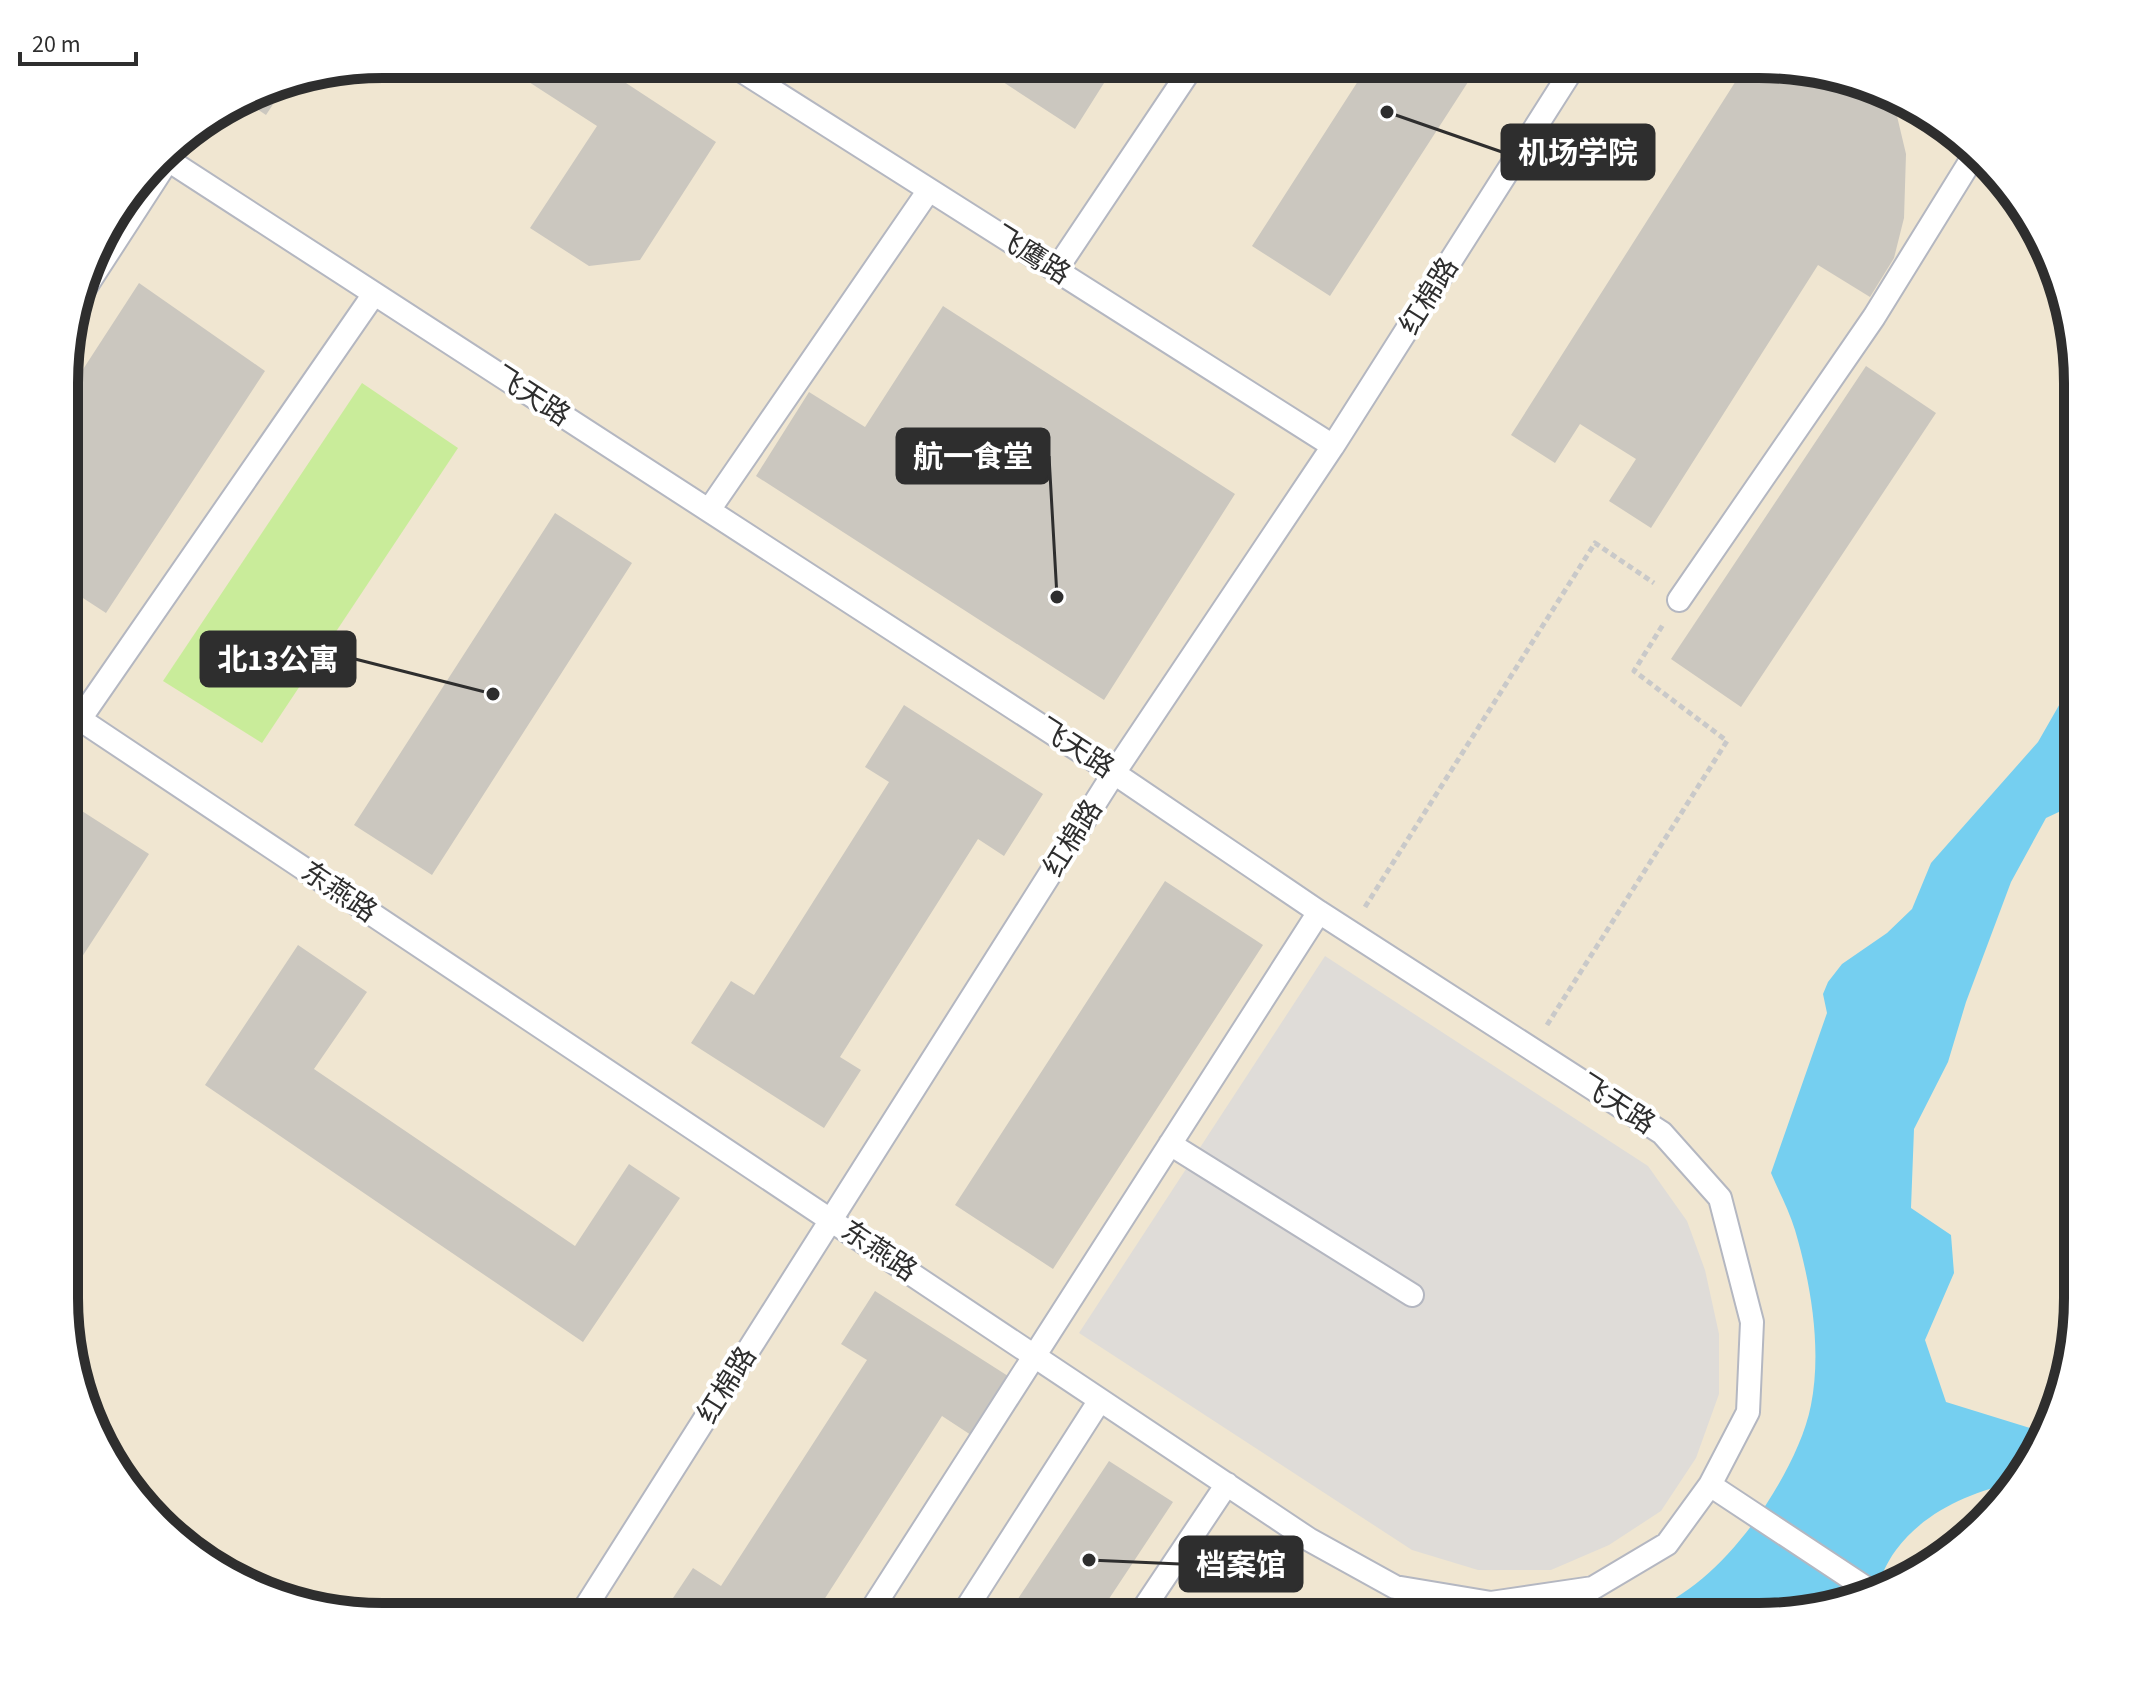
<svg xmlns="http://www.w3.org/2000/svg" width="2142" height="1681" font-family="'Source Sans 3','Noto Sans SC',sans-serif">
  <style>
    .education { fill: #f0e6d1 }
    .pitch { fill: #c9ec9a }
    .plaza { fill: #dfdcd8 }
    .water { fill: #75cff0 }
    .building { fill: #cbc7bf }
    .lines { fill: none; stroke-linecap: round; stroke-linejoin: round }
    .service-casing { stroke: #b4b7c1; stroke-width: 26 }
    .path { stroke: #c9c9c9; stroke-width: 5; stroke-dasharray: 6 4; stroke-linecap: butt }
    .service { stroke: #fff; stroke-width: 22 }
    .labels { text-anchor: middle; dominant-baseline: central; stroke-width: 8; stroke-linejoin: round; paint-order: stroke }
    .street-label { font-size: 28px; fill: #2e2e2e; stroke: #fff }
    .rim { fill: none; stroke: #2e2e2e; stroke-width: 10 }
    .leader { fill: none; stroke: #2e2e2e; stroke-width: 3 }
    .callout-dot { fill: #2e2e2e; stroke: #fff; stroke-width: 3 }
    .callout { fill: #2e2e2e; stroke: #2e2e2e; stroke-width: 3 }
    .callout-label { font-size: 30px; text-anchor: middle; font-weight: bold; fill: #fff }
  </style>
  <rect width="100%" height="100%" fill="#efe9e1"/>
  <path class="education" d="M383,64L1779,65L1881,88L1970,143L2054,260L2078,383L2077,1319L2054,1420L1999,1509L1882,1593L1759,1617L363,1616L261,1593L172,1538L97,1440L65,1319L67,341L107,224L173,143L280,81Z"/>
  <path class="pitch" d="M362,383L458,448L262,743L163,681Z"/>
  <path class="plaza" d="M1325,956L1648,1166L1687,1221L1705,1270L1719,1334V1394L1696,1458L1661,1511L1609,1545L1551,1570H1478L1412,1550L1079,1333Z"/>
  <path class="water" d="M2078,672V803L2046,818L2011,882L1966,1002L1948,1062L1914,1129L1911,1208L1951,1235L1954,1273L1925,1340L1946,1402L2046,1433L2015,1483C1971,1491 1923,1513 1896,1550C1886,1563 1880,1580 1872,1595L1759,1617H1640C1689,1595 1720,1567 1752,1525C1776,1492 1803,1446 1811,1405C1822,1349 1811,1284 1795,1230C1789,1210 1779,1192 1771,1173L1827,1013L1823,994L1828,982L1842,964L1887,933L1912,909L1931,863L2038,742Z"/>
  <path class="building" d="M501,64H597L716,142L640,260L589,266L530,228L597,126Z
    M1006,64H1116L1075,129L997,78Z
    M1369,64L1479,65L1330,296L1252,246Z
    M1746,65H1779L1881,88L1892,95L1906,154L1904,218L1894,258L1870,297L1818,265L1651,528L1609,501L1636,459L1580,424L1555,463L1511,435Z
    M289,80L266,115L245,101L280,81Z
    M139,283L265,371L106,613L66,587L67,394Z
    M943,306L1235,494L1104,700L756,476L809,392L865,427Z
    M1866,366L1936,413L1741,707L1671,659Z
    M555,513L632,563L432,875L354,825Z
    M904,705L1043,794L1004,856L978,839L840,1057L861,1070L824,1128L691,1043L731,981L754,995L889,782L865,767Z
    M71,804L149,854L65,983L66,812Z
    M1165,881L1263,945L1053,1269L955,1205Z
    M298,945L367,992L314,1069L575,1246L629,1164L680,1198L583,1342L205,1085Z
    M875,1291L1008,1376L971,1435L942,1416L813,1617L661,1616L693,1568L721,1586L867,1360L841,1344Z
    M1109,1461L1173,1502L1097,1617H1006Z"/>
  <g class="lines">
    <g class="service-casing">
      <path id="service" d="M731,64L1333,446
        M1056,270L1194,64
        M85,288L168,160
        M709,510L929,190
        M1679,600L1874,317L1976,152
        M66,710L1310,1540L1395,1587L1491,1603L1593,1588L1667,1544L1710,1485L1748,1412L1752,1322L1720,1198L1662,1133L1319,912L1114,773L162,156
        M80,719L374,294
        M1170,1144L1412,1295
        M1710,1485L1875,1594
        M580,1616L1114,773L1333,446L1575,65
        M867,1617L1319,912
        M961,1617L1100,1400
        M1138,1617L1227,1484"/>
    </g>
    <path class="path" d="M1365,907L1595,543L1654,583
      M1547,1025L1727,741L1634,671L1664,623"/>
    <use href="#service" class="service"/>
  </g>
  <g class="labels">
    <g class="street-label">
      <text transform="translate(1032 255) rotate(32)">飞鹰路</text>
      <text transform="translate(1429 296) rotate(-58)">红棉路</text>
      <text transform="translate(532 396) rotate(33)">飞天路</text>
      <text transform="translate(1076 748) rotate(33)">飞天路</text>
      <text transform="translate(1073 838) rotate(-58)">红棉路</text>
      <text transform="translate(339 892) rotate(34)">东燕路</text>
      <text transform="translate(1617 1104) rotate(33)">飞天路</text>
      <text transform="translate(879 1251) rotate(34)">东燕路</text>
      <text transform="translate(727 1385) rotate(-58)">红棉路</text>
    </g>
  </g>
  <path d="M0 0H2142V1681H0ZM383 78H1759A305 305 0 0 1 2064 383V1298A305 305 0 0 1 1759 1603H383A305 305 0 0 1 78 1298V383A305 305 0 0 1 383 78Z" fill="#fff" fill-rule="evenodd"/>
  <path class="rim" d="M383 78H1759A305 305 0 0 1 2064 383V1298A305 305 0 0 1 1759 1603H383A305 305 0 0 1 78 1298V383A305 305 0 0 1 383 78Z"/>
  <path class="leader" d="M1387 112L1502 152M1057 597L1049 456M493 694L355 659M1089 1560L1180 1564"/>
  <g class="callout-dot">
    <circle cx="1387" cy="112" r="8"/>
    <circle cx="1057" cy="597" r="8"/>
    <circle cx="493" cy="694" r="8"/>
    <circle cx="1089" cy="1560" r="8"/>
  </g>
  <g class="callout">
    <rect x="1502" y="125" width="152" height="54" rx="8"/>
    <rect x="897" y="429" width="152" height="54" rx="8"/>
    <rect x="201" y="632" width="154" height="54" rx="8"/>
    <rect x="1180" y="1537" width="122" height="54" rx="8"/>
  </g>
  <g class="callout-label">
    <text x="1578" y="163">机场学院</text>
    <text x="973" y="467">航一食堂</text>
    <text x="278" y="670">北13公寓</text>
    <text x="1241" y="1575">档案馆</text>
  </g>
  <path d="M20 52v12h116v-12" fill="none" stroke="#2e2e2e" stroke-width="4"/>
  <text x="32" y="52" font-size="24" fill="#2e2e2e" stroke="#ffffff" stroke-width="6" paint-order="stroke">20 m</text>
</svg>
